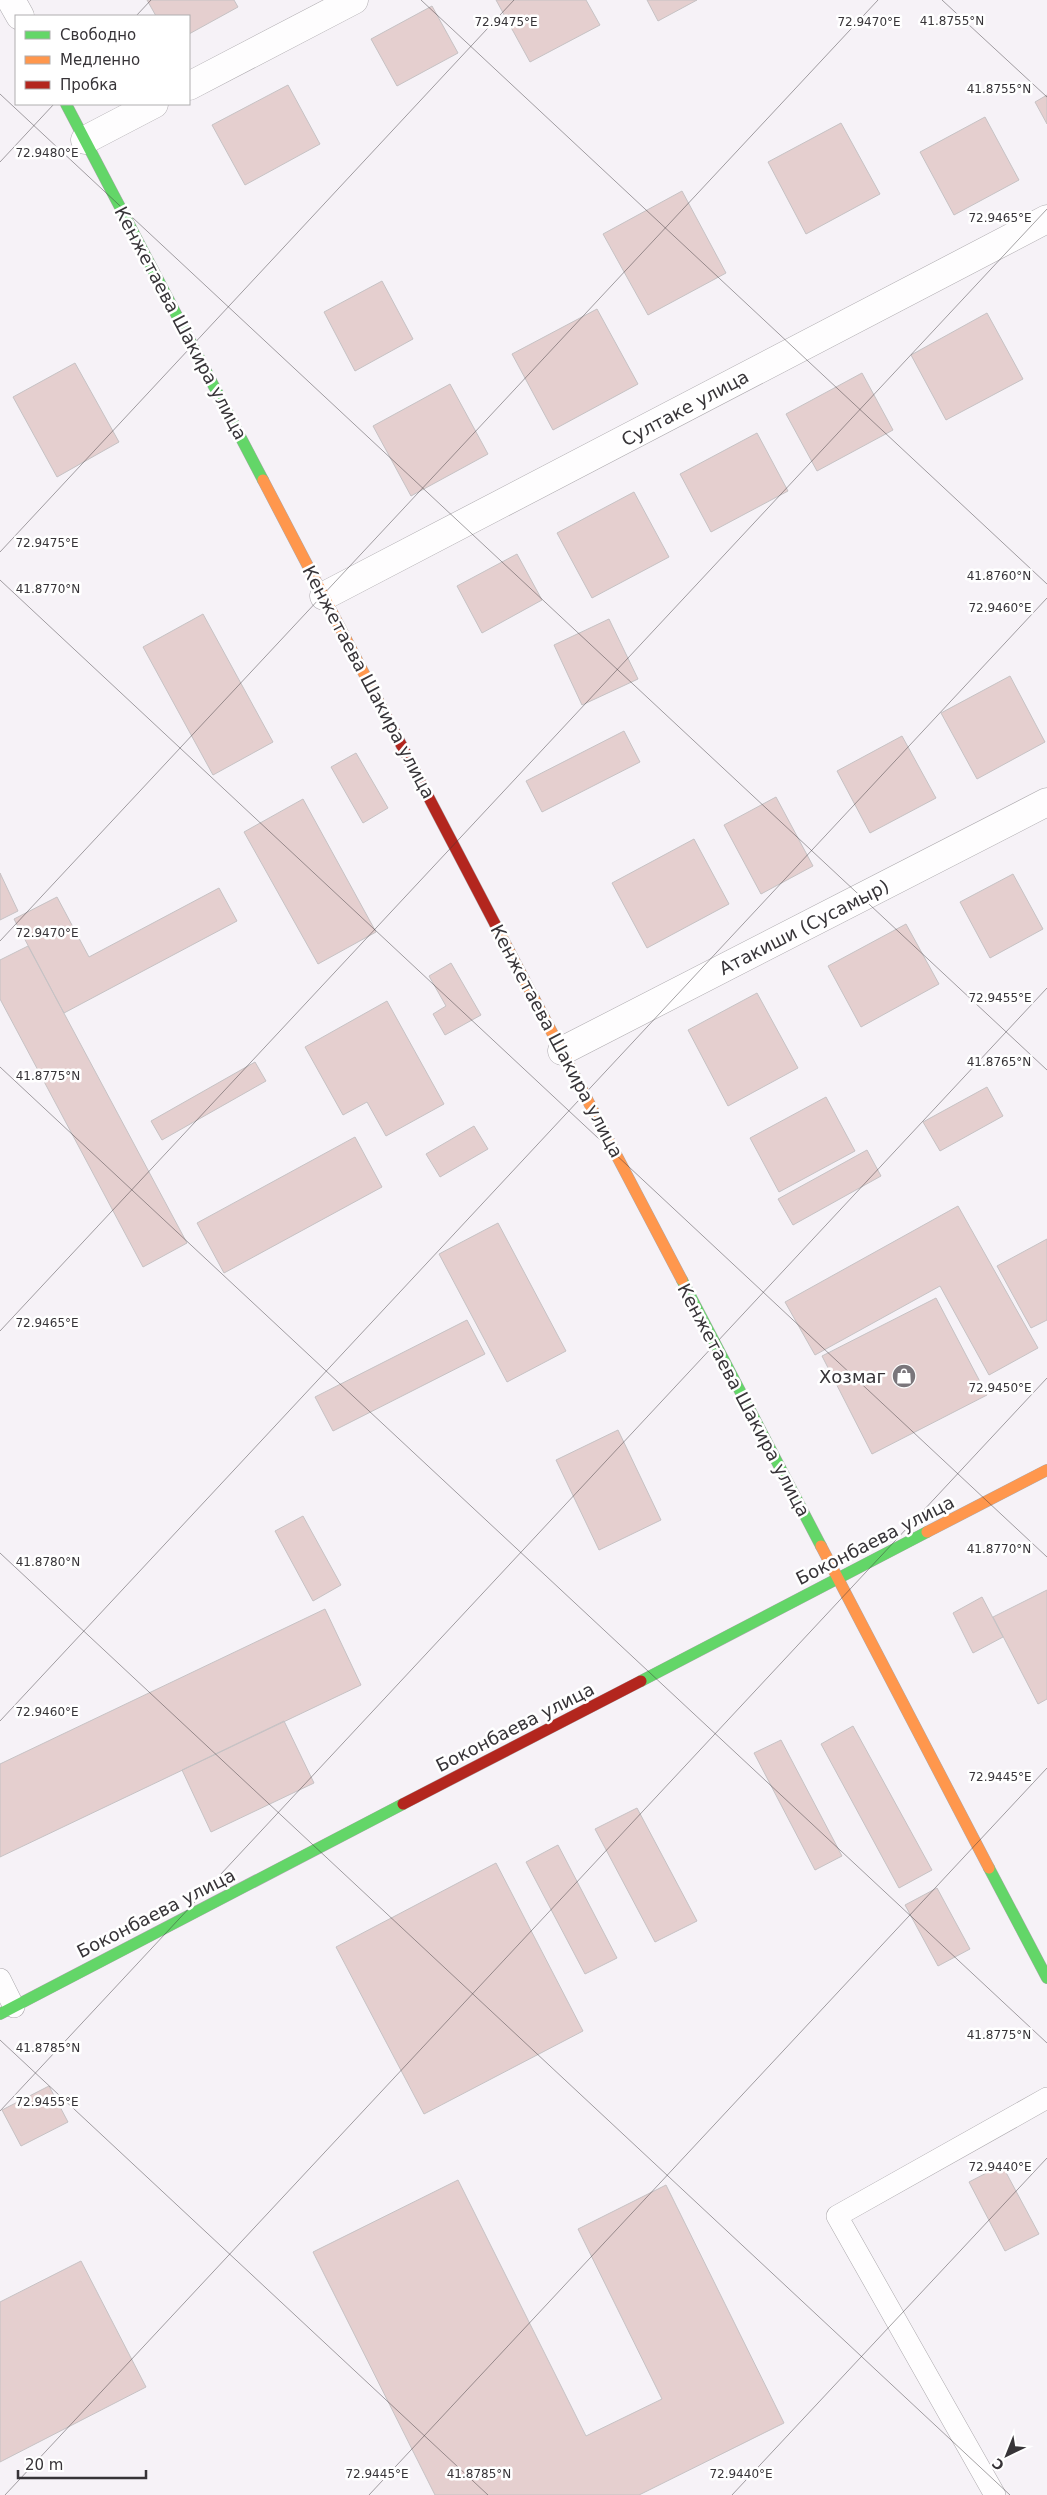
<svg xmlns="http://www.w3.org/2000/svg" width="1047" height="2495" font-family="'DejaVu Sans',sans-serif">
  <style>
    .building { fill: #e5cfcf; stroke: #c6c2c4 }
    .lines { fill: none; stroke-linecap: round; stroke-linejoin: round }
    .lane-casing { stroke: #aca9ad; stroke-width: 22 }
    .street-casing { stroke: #aca9ad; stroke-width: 29 }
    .fast-casing { stroke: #aca9ad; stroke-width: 12 }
    .slow-casing { stroke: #aca9ad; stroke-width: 12 }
    .jam-casing { stroke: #aca9ad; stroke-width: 12 }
    .lane { stroke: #fefdfe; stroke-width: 21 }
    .street { stroke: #fefdfe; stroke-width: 28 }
    .fast { stroke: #63d668; stroke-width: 11 }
    .slow { stroke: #ff974d; stroke-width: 11 }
    .jam { stroke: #b3261e; stroke-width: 11 }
    .ticks { fill: none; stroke: #373438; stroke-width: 1; stroke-opacity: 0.45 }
    .labels { text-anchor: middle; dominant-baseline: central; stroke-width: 5; stroke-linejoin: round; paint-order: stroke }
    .street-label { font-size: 18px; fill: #373438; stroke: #fff }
    .poi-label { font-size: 18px; fill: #373438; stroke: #fff; text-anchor: end }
    .ticks-label { font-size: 12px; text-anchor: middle; fill: #373438; stroke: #fff; stroke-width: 5; stroke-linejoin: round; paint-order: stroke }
  </style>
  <rect width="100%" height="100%" fill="#f6f2f7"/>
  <path class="building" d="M147,0H234L238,7L189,34V16H156Z
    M496,0H586L600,25L530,62Z
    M647,0H697L658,21Z
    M432,6L458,53L397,86L371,39Z
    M288,85L320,144L245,185L212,125Z
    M1047,95V124L1035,102Z
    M985,117L1019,180L954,215L920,152Z
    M841,123L880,194L806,234L768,162Z
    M682,191L726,273L648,315L603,234Z
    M382,281L413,339L355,371L324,312Z
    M597,309L638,384L553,430L512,354Z
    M987,313L1023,379L946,420L911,355Z
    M75,363L119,442L57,477L13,397Z
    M862,373L893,430L817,471L786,414Z
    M450,384L488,454L411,496L373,426Z
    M757,433L788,491L711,532L680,474Z
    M634,492L669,557L592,598L557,533Z
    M517,554L542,600L482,633L457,586Z
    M203,614L273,742L213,775L143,647Z
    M609,619L638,679L582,705L554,645Z
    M1010,676L1045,742L977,779L941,713Z
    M624,731L640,762L542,812L526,781Z
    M902,736L936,798L870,833L837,771Z
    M356,753L388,808L363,823L331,767Z
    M776,797L813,866L761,894L724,825Z
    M303,799L376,932L318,964L244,832Z
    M694,839L729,904L647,948L612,883Z
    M0,873L18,911L0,920Z
    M1013,874L1043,929L990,958L960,902Z
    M219,888L237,921L64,1013L14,919L57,897L89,957Z
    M906,924L939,984L861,1027L828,966Z
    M28,946L187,1243L143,1267L0,999V960Z
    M451,963L481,1015L445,1035L433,1014L446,1006L429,976Z
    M757,993L798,1068L728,1106L688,1030Z
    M387,1001L444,1104L386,1136L367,1102L343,1115L305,1047Z
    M255,1062L266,1081L162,1140L151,1121Z
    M987,1087L1003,1116L940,1151L923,1122Z
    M826,1097L855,1151L779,1192L750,1138Z
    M474,1126L488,1149L440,1177L426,1154Z
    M355,1137L382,1187L224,1273L197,1223Z
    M867,1150L881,1176L793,1225L778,1199Z
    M958,1206L1038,1348L989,1375L940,1286L815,1355L785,1302Z
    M498,1223L566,1351L507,1382L439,1254Z
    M1047,1239V1320L1031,1328L997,1266Z
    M936,1298L987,1395L872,1454L822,1356Z
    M467,1320L485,1354L333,1431L315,1397Z
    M618,1430L661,1520L599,1550L556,1460Z
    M303,1516L341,1585L313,1601L275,1531Z
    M1047,1590V1699L1038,1704L993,1617Z
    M982,1597L1003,1637L973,1653L953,1613Z
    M325,1609L361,1685L0,1857V1764Z
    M284,1721L314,1783L211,1832L182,1770Z
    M853,1726L932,1870L899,1888L821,1744Z
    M781,1740L842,1856L815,1870L754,1753Z
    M637,1808L697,1921L655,1942L595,1829Z
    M558,1845L617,1958L585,1974L526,1862Z
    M496,1863L583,2031L424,2114L336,1947Z
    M937,1888L970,1949L938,1966L905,1905Z
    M49,2086L68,2122L21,2146L2,2110Z
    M1002,2165L1039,2234L1005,2251L969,2182Z
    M458,2180L586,2436L662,2399L578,2229L666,2185L784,2423L639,2495H435L313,2252Z
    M81,2261L146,2387L0,2462V2302Z"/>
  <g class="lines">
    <g class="lane-casing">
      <path id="lane" d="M0,1979L14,2007
        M995,2495L837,2216L1047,2098"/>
    </g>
    <g class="street-casing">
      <path id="street" d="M11,0L20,16
        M189,86L354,0
        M85,140L154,104
        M324,596L1047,219
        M562,1051L1047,802"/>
    </g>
    <g class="fast-casing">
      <path id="fast" d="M66,104L263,480
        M682,1280L821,1546
        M641,1681L927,1532
        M989,1868L1047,1978
        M0,2014L403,1804"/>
    </g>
    <g class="slow-casing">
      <path id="slow" d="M263,480L383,710
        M495,924L682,1280
        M927,1532L1047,1470
        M821,1546L989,1868"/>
    </g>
    <g class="jam-casing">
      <path id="jam" d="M383,710L495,924
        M403,1804L641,1681"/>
    </g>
    <use href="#lane" class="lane"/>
    <use href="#street" class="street"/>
    <use href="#fast" class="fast"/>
    <use href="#slow" class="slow"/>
    <use href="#jam" class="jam"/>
  </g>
  <path class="ticks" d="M421,0L1047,584M942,0L1047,97M136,16L151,0M0,94L1047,1070M0,162L54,104M0,552L514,0M0,580L1047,1557M0,941L878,0M0,1067L1047,2043M0,1331L1047,209M0,1553L1010,2495M0,1721L1047,598M0,2040L488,2495M0,2111L1047,988M5,2495L1047,1378M369,2495L1047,1768M732,2495L1047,2158"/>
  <defs>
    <g id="shop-disc" transform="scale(1.25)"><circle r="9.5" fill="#7a767b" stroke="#fff"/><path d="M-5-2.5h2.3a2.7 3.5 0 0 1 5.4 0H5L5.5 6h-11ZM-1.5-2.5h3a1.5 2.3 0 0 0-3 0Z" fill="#fff"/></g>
  </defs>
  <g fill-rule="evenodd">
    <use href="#shop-disc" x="904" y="1376"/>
  </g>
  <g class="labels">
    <g class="street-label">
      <text transform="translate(181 323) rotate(62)">Кенжетаева Шакира улица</text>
      <text transform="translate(685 408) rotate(-28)">Султаке улица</text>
      <text transform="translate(369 682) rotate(62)">Кенжетаева Шакира улица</text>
      <text transform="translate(804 927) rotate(-27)">Атакиши (Сусамыр)</text>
      <text transform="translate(557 1041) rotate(62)">Кенжетаева Шакира улица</text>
      <text transform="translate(744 1400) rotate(62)">Кенжетаева Шакира улица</text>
      <text transform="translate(875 1540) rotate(-27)">Боконбаева улица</text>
      <text transform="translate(515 1727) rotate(-27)">Боконбаева улица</text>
      <text transform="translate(156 1913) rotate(-27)">Боконбаева улица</text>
    </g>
    <g class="poi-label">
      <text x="886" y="1376">Хозмаг</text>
    </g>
  </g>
  <g class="ticks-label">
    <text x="952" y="25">41.8755°N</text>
    <text x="506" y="26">72.9475°E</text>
    <text x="869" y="26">72.9470°E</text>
    <text x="999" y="93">41.8755°N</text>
    <text x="47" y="157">72.9480°E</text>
    <text x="1000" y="222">72.9465°E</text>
    <text x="47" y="547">72.9475°E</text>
    <text x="999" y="580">41.8760°N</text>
    <text x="48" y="593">41.8770°N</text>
    <text x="1000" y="612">72.9460°E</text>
    <text x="47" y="937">72.9470°E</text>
    <text x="1000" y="1002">72.9455°E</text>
    <text x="999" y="1066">41.8765°N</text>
    <text x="48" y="1080">41.8775°N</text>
    <text x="47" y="1327">72.9465°E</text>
    <text x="1000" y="1392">72.9450°E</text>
    <text x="999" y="1553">41.8770°N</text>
    <text x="48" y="1566">41.8780°N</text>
    <text x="47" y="1716">72.9460°E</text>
    <text x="1000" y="1781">72.9445°E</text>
    <text x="999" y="2039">41.8775°N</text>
    <text x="48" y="2052">41.8785°N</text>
    <text x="47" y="2106">72.9455°E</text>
    <text x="1000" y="2171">72.9440°E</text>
    <text x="377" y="2478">72.9445°E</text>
    <text x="741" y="2478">72.9440°E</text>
    <text x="479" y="2478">41.8785°N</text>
  </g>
  <rect x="15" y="15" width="175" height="90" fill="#ffffff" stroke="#afaeaf"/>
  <rect x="25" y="31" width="25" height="8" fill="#63d668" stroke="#afaeaf"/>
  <text x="60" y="40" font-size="15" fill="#373438">Свободно</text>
  <rect x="25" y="56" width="25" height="8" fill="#ff974d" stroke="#afaeaf"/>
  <text x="60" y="65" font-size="15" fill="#373438">Медленно</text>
  <rect x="25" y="81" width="25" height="8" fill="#b3261e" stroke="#afaeaf"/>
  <text x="60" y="90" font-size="15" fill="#373438">Пробка</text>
  <g transform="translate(1007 2455) rotate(223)" stroke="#ffffff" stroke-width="4" paint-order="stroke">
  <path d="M0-4L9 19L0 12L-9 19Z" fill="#373438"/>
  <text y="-8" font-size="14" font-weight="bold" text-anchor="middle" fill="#373438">С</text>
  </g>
  <path d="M18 2470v8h128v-8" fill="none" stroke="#373438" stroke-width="2.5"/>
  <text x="25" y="2470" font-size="15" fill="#373438" stroke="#ffffff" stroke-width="4" paint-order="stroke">20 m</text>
</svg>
